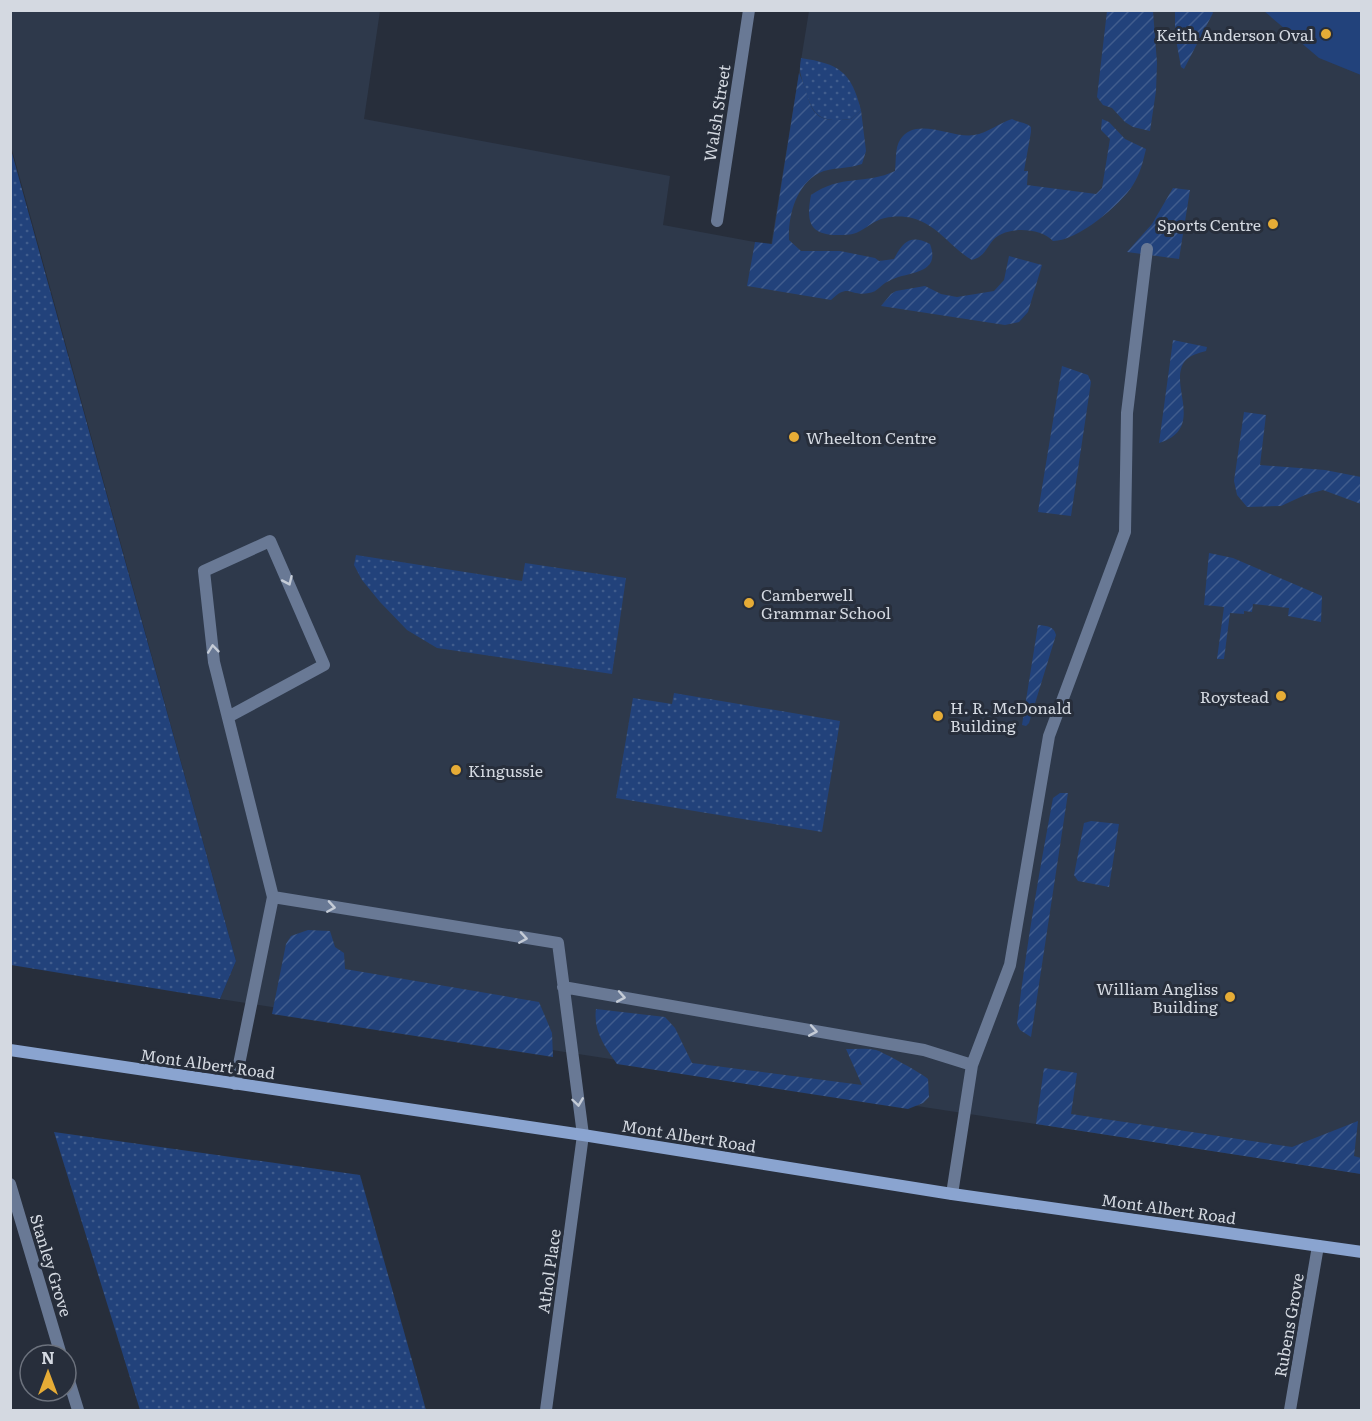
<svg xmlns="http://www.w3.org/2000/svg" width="1372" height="1421" font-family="Literata,serif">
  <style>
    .built { fill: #2e394b }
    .grass { fill: url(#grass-dots) }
    .garden { fill: url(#garden-furrows) }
    .pitch { fill: #22427b }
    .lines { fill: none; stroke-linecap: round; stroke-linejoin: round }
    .lane { stroke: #697995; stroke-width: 12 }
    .street { stroke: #697995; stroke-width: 12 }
    .secondary { stroke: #8aa4d0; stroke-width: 12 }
    .oneway { stroke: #c4cbd6 }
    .poi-dot { fill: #e6ac36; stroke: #272e3b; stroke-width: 2 }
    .labels { text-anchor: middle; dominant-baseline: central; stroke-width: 6; stroke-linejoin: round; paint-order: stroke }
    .poi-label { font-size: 16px; fill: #d4d9e1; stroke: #272e3b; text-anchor: end }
    .street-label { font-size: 16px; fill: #d4d9e1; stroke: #272e3b }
  </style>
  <defs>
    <pattern id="grass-dots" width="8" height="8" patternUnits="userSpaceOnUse" patternTransform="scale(1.5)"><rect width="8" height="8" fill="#22427b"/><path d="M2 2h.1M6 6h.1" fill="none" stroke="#415d8d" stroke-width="1.8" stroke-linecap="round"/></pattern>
    <pattern id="garden-furrows" width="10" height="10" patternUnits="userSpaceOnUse" patternTransform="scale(1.5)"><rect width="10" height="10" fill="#22427b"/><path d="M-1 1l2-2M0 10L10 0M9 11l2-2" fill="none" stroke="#415d8d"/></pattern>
  </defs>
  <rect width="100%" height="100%" fill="#272e3b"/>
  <path class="built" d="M10,11H380L364,119L670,176L663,225L771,245L809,11H1361V1174L220,999L236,961L11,146Z"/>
  <path class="grass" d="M801,58C839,64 851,71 861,110L851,119C818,123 813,116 804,86C800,71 799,73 801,58Z
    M10,146L236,961L220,999L11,965Z
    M356,555L522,581L525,563L626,578L612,674L437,648L407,630L380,602L362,580L354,565Z
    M674,693L840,721L822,832L616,798L633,698L672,704Z
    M54,1132L360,1175L426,1410H140Z"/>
  <path class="garden" d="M1107,11H1153L1157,63L1156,91L1150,131L1133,127L1125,122L1112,108L1103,105L1097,97Z
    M1175,11H1212L1213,13L1184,69L1181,67L1175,34Z
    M799,73C814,105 805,125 851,119L861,110L866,151L862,164C848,169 832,167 819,173C796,185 788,216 789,240L801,251H840L875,258L879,261L894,259C903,241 911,234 930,244C942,276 906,271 889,281C881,284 878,292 869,293C850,297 849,282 831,300L747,286L755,242L772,244Z
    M1012,119C1019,123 1025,122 1031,127V132L1024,171H1028L1027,185L1096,194L1102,188L1110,139L1101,130L1102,119L1109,122L1125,139L1146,149C1143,162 1140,174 1133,185C1120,205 1078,241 1053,241C1041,228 1009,226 995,238C986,247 986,256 972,260C951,248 937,224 912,218C904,216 893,216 885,218C874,220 866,229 856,233C850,235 844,235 838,235C809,235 806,221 811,195C841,174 866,185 895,171C896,162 895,147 900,140C915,115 953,139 974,135C988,133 999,123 1012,119Z
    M1173,188L1190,190L1179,259L1127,252L1152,224Z
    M1009,256L1042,265L1028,312L1019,322L1005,325L881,306L891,294L896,291L925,286L941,294L957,297L994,291L1004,280Z
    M1173,340L1207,347L1206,351C1199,353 1190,355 1185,361C1167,384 1207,428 1159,443Z
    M1062,366L1088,375L1091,382L1071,516L1038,512Z
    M1244,412L1266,415L1260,465L1325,470L1361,477V504L1323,490L1305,495L1281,506L1247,507L1237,495L1234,481Z
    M1209,553L1233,558L1322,596L1321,622L1288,616L1289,608L1253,604L1252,612L1244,611V614L1230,613L1224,659H1217L1224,607L1204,605Z
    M1038,625C1047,626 1054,626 1056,635L1029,723L1026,726L1022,725Z
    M1060,793H1068L1031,1037L1020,1030L1017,1024C1026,948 1039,873 1053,798Z
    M1091,821L1119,824L1109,887L1078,881L1074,875L1084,823Z
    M308,930L330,931L335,947L344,953L345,969L539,1002L552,1033L553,1057L272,1014L286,944L291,936Z
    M596,1009L665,1017L675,1028L692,1063L862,1085L846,1049C856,1049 867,1048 876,1050C881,1051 925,1075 928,1079L929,1097L923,1103L908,1109L617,1064C605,1047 593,1031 596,1009Z
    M1044,1068L1077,1073L1071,1114L1292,1147L1358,1121L1354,1156L1361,1158V1174L1036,1124Z"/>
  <path class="pitch" d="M1264,11H1361V75L1319,58Z"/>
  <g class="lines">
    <path class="lane" d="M228,717L324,665L270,541L204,571L214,662L273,897L235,1084
      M273,897L558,943L583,1135
      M563,987L924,1050L972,1065
      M952,1194L972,1065L1010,965L1049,736L1125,532L1127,413L1147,249"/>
    <path class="street" d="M717,221L749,10
      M10,1184L61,1355
      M66,1371L78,1410
      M546,1410L583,1135
      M1290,1410L1318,1246"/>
    <path class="secondary" d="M10,1050L583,1135L952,1194L1362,1252"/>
  </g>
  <defs><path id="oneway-chevron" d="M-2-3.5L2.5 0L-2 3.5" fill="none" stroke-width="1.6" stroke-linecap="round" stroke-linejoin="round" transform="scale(1.5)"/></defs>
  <g class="oneway">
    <use href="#oneway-chevron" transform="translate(288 581) rotate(66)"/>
    <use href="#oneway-chevron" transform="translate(213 649) rotate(-96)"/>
    <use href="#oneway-chevron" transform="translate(331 907) rotate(9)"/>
    <use href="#oneway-chevron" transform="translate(523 938) rotate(9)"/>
    <use href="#oneway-chevron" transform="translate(621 997) rotate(10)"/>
    <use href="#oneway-chevron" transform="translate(813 1031) rotate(10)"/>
    <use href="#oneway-chevron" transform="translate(578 1102) rotate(82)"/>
  </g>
  <g class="poi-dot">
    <circle cx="1326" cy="34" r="6"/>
    <circle cx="1273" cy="224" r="6"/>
    <circle cx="794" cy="437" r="6"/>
    <circle cx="749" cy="603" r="6"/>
    <circle cx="1281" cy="696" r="6"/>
    <circle cx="938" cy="716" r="6"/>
    <circle cx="456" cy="770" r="6"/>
    <circle cx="1230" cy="997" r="6"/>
  </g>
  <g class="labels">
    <g class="poi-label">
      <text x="1314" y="34">Keith Anderson Oval</text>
      <text x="1261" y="224">Sports Centre</text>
      <text x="806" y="437" text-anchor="start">Wheelton Centre</text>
      <text x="761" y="594" text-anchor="start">Camberwell<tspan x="761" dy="18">Grammar School</tspan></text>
      <text x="1269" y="696">Roystead</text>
      <text x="950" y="707" text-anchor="start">H. R. McDonald<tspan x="950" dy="18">Building</tspan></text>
      <text x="468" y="770" text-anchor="start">Kingussie</text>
      <text x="1218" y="988">William Angliss<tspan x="1218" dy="18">Building</tspan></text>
    </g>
    <g class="street-label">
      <text transform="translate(716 113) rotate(-81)">Walsh Street</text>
      <text transform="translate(208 1063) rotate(8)">Mont Albert Road</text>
      <text transform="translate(689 1135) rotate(9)">Mont Albert Road</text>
      <text transform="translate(1169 1208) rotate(8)">Mont Albert Road</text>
      <text transform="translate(52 1265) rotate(73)">Stanley Grove</text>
      <text transform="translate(548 1271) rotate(-82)">Athol Place</text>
      <text transform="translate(1288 1325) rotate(-80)">Rubens Grove</text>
    </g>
  </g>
  <rect width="1372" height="1421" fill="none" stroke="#d4d9e1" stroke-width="24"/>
  <g transform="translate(48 1373)"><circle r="28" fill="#272e3b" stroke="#6c727d" stroke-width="1.5"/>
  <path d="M0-4.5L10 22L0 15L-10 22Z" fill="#e6ac36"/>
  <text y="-9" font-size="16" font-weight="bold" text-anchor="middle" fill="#d4d9e1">N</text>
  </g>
</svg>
